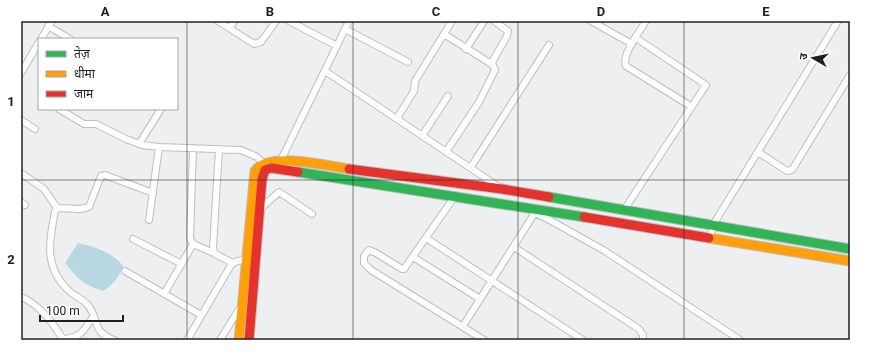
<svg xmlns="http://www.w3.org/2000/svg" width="871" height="361" font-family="Roboto,'Noto Sans Devanagari',sans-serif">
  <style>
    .water { fill: #b9d7e0 }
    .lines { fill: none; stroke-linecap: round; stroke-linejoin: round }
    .street-casing { stroke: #bebfc1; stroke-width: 8 }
    .fast-casing { stroke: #bebfc1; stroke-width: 11 }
    .slow-casing { stroke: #bebfc1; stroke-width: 11 }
    .jam-casing { stroke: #bebfc1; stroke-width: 11 }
    .street { stroke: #fcfdfd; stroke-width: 6 }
    .fast { stroke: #30b455; stroke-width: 9 }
    .slow { stroke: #ff9f0a; stroke-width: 9 }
    .jam { stroke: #e5322d; stroke-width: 9 }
    .grid { fill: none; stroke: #202021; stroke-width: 1; stroke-opacity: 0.55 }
    .neatline { fill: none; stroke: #202021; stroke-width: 1.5 }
    .grid-label { font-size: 13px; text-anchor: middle; font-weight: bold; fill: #202021 }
  </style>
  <rect width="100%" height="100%" fill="#eeeff1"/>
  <path class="water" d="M78,243C94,246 113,253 123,266C119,277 113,285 103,291C81,283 80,281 65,263Z"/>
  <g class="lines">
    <g class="street-casing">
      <path id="street" d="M218,21L254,44L261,42L276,21
        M289,21L337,46
        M591,21L632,44
        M646,21C640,31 621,55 626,66L692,107
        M48,26L70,39
        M230,28L234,21
        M345,29L408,62
        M444,34L493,65L495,70L479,102L446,152
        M41,39L52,21
        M466,49L484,21
        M491,64L507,36L508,31L494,21
        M325,71L499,187
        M21,73L39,42
        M59,109L84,124H96L126,139L142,145L159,147L241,150L257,157L265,165
        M399,118V115L414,91L415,81L452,21
        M21,120L35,129
        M422,136L448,96
        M139,144L161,109
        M193,148L190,238L193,244L214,253
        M219,149L213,248L215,254L233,263
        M758,152L787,171L792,170L850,75
        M281,160L349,21
        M471,167L549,45
        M21,173L44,189L57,208
        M455,196L404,269H402L376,253L369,250L364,256V263L371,270L484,340
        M21,202L25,205
        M259,210L279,192L312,214
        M624,210L706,85L636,38
        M535,213L546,218L605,251L740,340
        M149,220L159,147
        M710,237L713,225L838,21
        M426,238L583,340
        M133,239L182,264
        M514,247L639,329L643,335V340
        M413,257L480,299
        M125,271L201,315
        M164,294L193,244
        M21,297C38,303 55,325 63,340
        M463,326L536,211
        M63,339C81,338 83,331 93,317
        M114,340C91,331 100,321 88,305C83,299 74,296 68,290C44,267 49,241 55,211L58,208L80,209L89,207L101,176L105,175L153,193
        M187,340L231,265L237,261L245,260
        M220,340L241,306"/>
    </g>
    <g class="fast-casing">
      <path id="fast" d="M298,172L584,217
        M549,197L850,249"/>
    </g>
    <g class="slow-casing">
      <path id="slow" d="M709,238L850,261
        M239,340L255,171C268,151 327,166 349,169"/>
    </g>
    <g class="jam-casing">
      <path id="jam" d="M349,169L502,189L549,197
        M584,217L709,238
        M249,340L262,179L265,170L271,168L298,172"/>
    </g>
    <use href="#street" class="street"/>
    <use href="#fast" class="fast"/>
    <use href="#slow" class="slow"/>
    <use href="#jam" class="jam"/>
  </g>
  <path class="grid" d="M187,21V340M353,21V340M518,21V340M684,21V340M21,180H850"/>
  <rect width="871" height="361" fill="none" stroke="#ffffff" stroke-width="44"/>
  <rect x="38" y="38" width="140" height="72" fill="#ffffff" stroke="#a6a6a6"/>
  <rect x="46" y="51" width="20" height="6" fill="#30b455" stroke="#a6a6a6"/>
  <text x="74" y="58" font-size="12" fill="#202021">तेज़</text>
  <rect x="46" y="71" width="20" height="6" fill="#ff9f0a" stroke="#a6a6a6"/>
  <text x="74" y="78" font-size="12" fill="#202021">धीमा</text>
  <rect x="46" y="91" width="20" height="6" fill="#e5322d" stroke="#a6a6a6"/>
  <text x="74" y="98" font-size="12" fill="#202021">जाम</text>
  <g transform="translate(813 58) rotate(279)" stroke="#ffffff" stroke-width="3" paint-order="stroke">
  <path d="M0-3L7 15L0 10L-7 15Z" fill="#202021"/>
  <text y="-6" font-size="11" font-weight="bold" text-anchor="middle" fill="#202021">उ</text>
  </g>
  <path d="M40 315v6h83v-6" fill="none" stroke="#202021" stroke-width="2"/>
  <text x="46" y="315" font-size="12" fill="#202021" stroke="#ffffff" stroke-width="3" paint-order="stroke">100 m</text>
  <rect x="22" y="22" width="827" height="317" class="neatline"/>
  <g class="grid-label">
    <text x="105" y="16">A</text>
    <text x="270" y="16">B</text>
    <text x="436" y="16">C</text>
    <text x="601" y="16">D</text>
    <text x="766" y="16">E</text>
    <text x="11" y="106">1</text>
    <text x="11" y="264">2</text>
  </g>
</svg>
